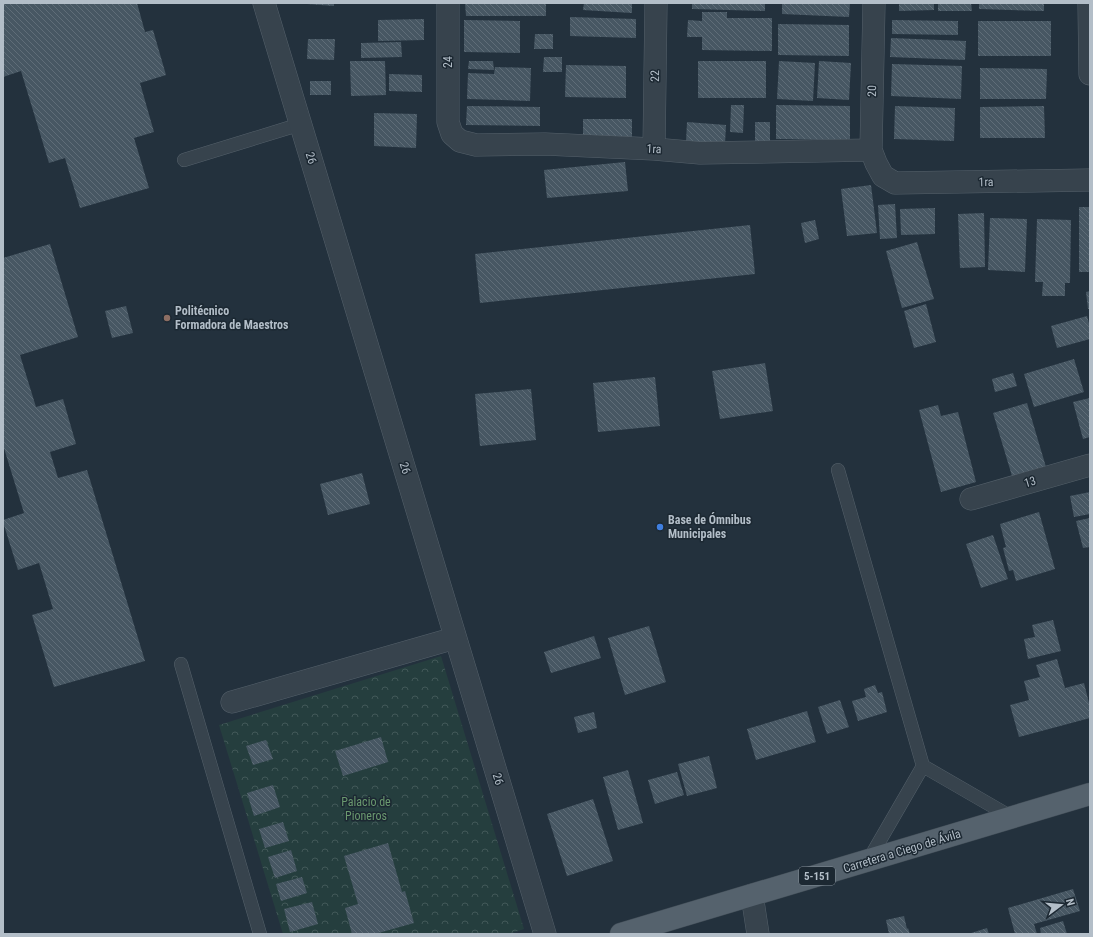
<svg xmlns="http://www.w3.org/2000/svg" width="1093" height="937" font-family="'Roboto Condensed',sans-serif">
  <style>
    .park { fill: url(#park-crowns) }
    .building { fill: url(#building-back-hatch) }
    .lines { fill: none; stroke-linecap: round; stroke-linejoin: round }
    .lane-casing { stroke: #55616b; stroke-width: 14 }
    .street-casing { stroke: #55616b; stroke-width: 23 }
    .primary-casing { stroke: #404c56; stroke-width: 23 }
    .lane { stroke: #37434d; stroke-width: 13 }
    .street { stroke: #37434d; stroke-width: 22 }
    .primary { stroke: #55626d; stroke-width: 22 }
    .education-dot { fill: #8d6e63; stroke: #1c2832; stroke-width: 1.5 }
    .shop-dot { fill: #3f7fe0; stroke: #1c2832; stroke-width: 1.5 }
    .labels { text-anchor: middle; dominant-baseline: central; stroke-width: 3; stroke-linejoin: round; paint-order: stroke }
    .shield { fill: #1c2832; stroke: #86919b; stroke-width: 1 }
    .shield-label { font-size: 11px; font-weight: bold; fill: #b3bec8 }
    .street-label { font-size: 12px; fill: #b3bec8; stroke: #1c2832 }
    .poi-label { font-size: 12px; font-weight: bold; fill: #b3bec8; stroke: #1c2832; text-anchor: start }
    .park-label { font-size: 12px; fill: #6a996f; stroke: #1c2832 }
  </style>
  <defs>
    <pattern id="park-crowns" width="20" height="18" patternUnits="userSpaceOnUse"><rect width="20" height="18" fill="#253e3e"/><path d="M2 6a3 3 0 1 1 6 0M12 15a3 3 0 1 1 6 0" fill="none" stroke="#425858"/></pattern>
    <pattern id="building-back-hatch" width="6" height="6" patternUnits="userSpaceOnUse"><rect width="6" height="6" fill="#475763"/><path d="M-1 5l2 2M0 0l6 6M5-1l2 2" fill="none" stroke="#5f6d78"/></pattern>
  </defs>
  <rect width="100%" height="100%" fill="#23313d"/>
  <path class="park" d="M441,656L524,929L509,934H283L219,725Z"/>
  <path class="building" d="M3,3H137L145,32L153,30L166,75L140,83L154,132L134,138L149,188L80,208L65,158L49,163L21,71L3,77Z
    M308,3H334V6L307,4Z
    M465,3H546V16H466Z
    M584,3H632V13L583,10Z
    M692,3H765V11L692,9Z
    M782,3H850L849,17L782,14Z
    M899,3H934V10L899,11Z
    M938,3H971L972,11H938Z
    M979,3H1044V11L979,9Z
    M702,12H727V18H772V51L702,50V37H687L688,20L702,21Z
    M570,17L636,19V38L570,36Z
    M424,19V40L378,41V20Z
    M464,20L520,21V53L464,52Z
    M892,20L958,21V35L892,34Z
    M978,21H1051V56H978Z
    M778,24L849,25V56L778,55Z
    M535,34H553V49H534Z
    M891,38L966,41L965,60L890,57Z
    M308,39H335L334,60L307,59Z
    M401,42L402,57L361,58V43Z
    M544,57H562V72H543Z
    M350,61H385L386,95L351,96Z
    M469,61H493L494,70L468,69Z
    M698,61H766V98H698Z
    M779,61L815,63L813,101L777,99Z
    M819,61L851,63L849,100L817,98Z
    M892,64L962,66L961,99L891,96Z
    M566,65L626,66V98L565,97Z
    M495,67L531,68L530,101L467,99L468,73L494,74Z
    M980,68L1047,69L1046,99H980Z
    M389,74L422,75V92L389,91Z
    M310,81H331V95H310Z
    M731,105H744L743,133L730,132Z
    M776,105L850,106V140L776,139Z
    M467,106L540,107V126L466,125Z
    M895,106L955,108L954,141L894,139Z
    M1044,106L1045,138H980V107Z
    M374,113L417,114L416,148L374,146Z
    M583,119H632V138L583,137Z
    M687,122L726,125L725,144L686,142Z
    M755,122H770V146H755Z
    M625,162L628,191L547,198L544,170Z
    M871,185L877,233L847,236L841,189Z
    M895,204L897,238L880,239L878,205Z
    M1079,207H1090V272H1079Z
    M935,208V234L901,235L900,209Z
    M984,213L985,267L960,268L958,214Z
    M990,218L1027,219L1025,272L988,270Z
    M1037,219L1071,220L1070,283H1065V296H1042L1043,282H1035Z
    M815,220L819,239L805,243L801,223Z
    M750,225L755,274L480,303L475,254Z
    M917,242L934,299L902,308L886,251Z
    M50,244L78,337L20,355L36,407L63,399L76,444L50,452L58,478L87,470L145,661L54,687L32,615L53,609L39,563L18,570L3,522V520L24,513L3,445V258Z
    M1090,291V309H1088L1086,292Z
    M926,304L936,342L914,348L904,311Z
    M126,306L133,333L112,338L105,311Z
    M1087,316L1090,327V339L1057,348L1051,326Z
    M1074,359L1084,392L1034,407L1024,374Z
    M765,363L773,411L720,419L712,371Z
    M1013,373L1017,386L995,392L992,379Z
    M655,377L660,426L598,432L593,383Z
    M531,389L536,440L480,446L475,394Z
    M1090,398V437L1083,439L1073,402Z
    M1027,403L1046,467L1012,476L993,413Z
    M938,405L941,416L958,412L976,482L941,492L919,410Z
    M362,473L370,504L328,515L320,484Z
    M1090,492V514L1074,517L1070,496Z
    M1039,512L1055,569L1016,581L1013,570L1009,571L1003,548L1006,547L1000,524Z
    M1090,518V547L1083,548L1076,521Z
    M993,535L1008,579L981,588L966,544Z
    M1053,620L1061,651L1028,659L1024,639L1035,637L1032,625Z
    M649,626L666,682L625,695L608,638Z
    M594,636L601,658L551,673L544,652Z
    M1057,659L1065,688L1084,683L1090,707V718L1019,737L1010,705L1029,700L1024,681L1040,677L1036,665Z
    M875,685L878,693L882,692L887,712L858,721L852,701L866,697L864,689Z
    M840,700L849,727L827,734L818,707Z
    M807,711L816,742L756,760L747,729Z
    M594,712L597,728L578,733L574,717Z
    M381,737L388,762L343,776L335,751Z
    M266,740L273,759L253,765L246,746Z
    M709,756L717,788L687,796L678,764Z
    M628,770L643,823L618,830L603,777Z
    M677,772L684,795L655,804L648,780Z
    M273,785L280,807L254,816L247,793Z
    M593,799L613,861L567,876L547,814Z
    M283,822L289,841L265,848L259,829Z
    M388,843L402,892L405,891L414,923L375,934H352L345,908L358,904L344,856Z
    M291,850L297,871L275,878L268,857Z
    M302,877L307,893L281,901L276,884Z
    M1073,889L1080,911L1034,924L1037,934H1015L1008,908Z
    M312,902L318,924L290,932L284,909Z
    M904,916L907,929L908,928L910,934H889L886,920Z
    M1063,921L1067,934H1041L1040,928Z
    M987,928L989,934H968Z"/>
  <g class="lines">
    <g class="lane-casing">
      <path id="lane" d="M184,160L301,124
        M838,470L923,766
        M181,664L260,934
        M868,861L923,766L1013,818"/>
    </g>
    <g class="street-casing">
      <path id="street" d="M264,3L545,934
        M448,3V122L452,134L460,141L476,145L545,144L654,149L700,153L871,150
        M874,3L871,150L876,163L883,176L895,183L1090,180
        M1089,3L1090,74
        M654,149L656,3
        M971,499L1090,465
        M232,702L455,638
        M752,895L758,934"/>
    </g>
    <g class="primary-casing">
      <path id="primary" d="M621,934L1090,794"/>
    </g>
    <use href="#lane" class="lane"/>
    <use href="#street" class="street"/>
    <use href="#primary" class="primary"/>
  </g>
  <circle class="education-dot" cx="167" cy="318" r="4"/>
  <circle class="shop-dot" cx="660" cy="527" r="4"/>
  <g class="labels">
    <rect class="shield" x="799" y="867" width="36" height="18" rx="3"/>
    <g class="shield-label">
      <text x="817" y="876">5-151</text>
    </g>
    <g class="street-label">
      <text transform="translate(448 62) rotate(-90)">24</text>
      <text transform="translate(655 76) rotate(-89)">22</text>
      <text transform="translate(872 91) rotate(-89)">20</text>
      <text transform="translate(654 149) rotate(3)">1ra</text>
      <text transform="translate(311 158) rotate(73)">26</text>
      <text transform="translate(986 182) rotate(-1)">1ra</text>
      <text transform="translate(405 468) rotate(73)">26</text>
      <text transform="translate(1030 482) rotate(-16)">13</text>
      <text transform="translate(498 779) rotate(73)">26</text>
      <text transform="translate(902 851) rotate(-17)">Carretera a Ciego de Ávila</text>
    </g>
    <g class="poi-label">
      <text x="175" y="311">Politécnico<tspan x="175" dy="14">Formadora de Maestros</tspan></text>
      <text x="668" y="520">Base de Ómnibus<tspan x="668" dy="14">Municipales</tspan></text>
    </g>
    <g class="park-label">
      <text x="366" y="802">Palacio de<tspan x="366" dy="14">Pioneros</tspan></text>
    </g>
  </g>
  <rect width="1093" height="937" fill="none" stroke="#b3bec8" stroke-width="8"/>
  <g transform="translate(1061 905) rotate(74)" stroke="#1c2832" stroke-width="3" paint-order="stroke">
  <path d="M0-3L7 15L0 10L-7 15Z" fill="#b3bec8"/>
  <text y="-6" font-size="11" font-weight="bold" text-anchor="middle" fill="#b3bec8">N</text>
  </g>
</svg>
